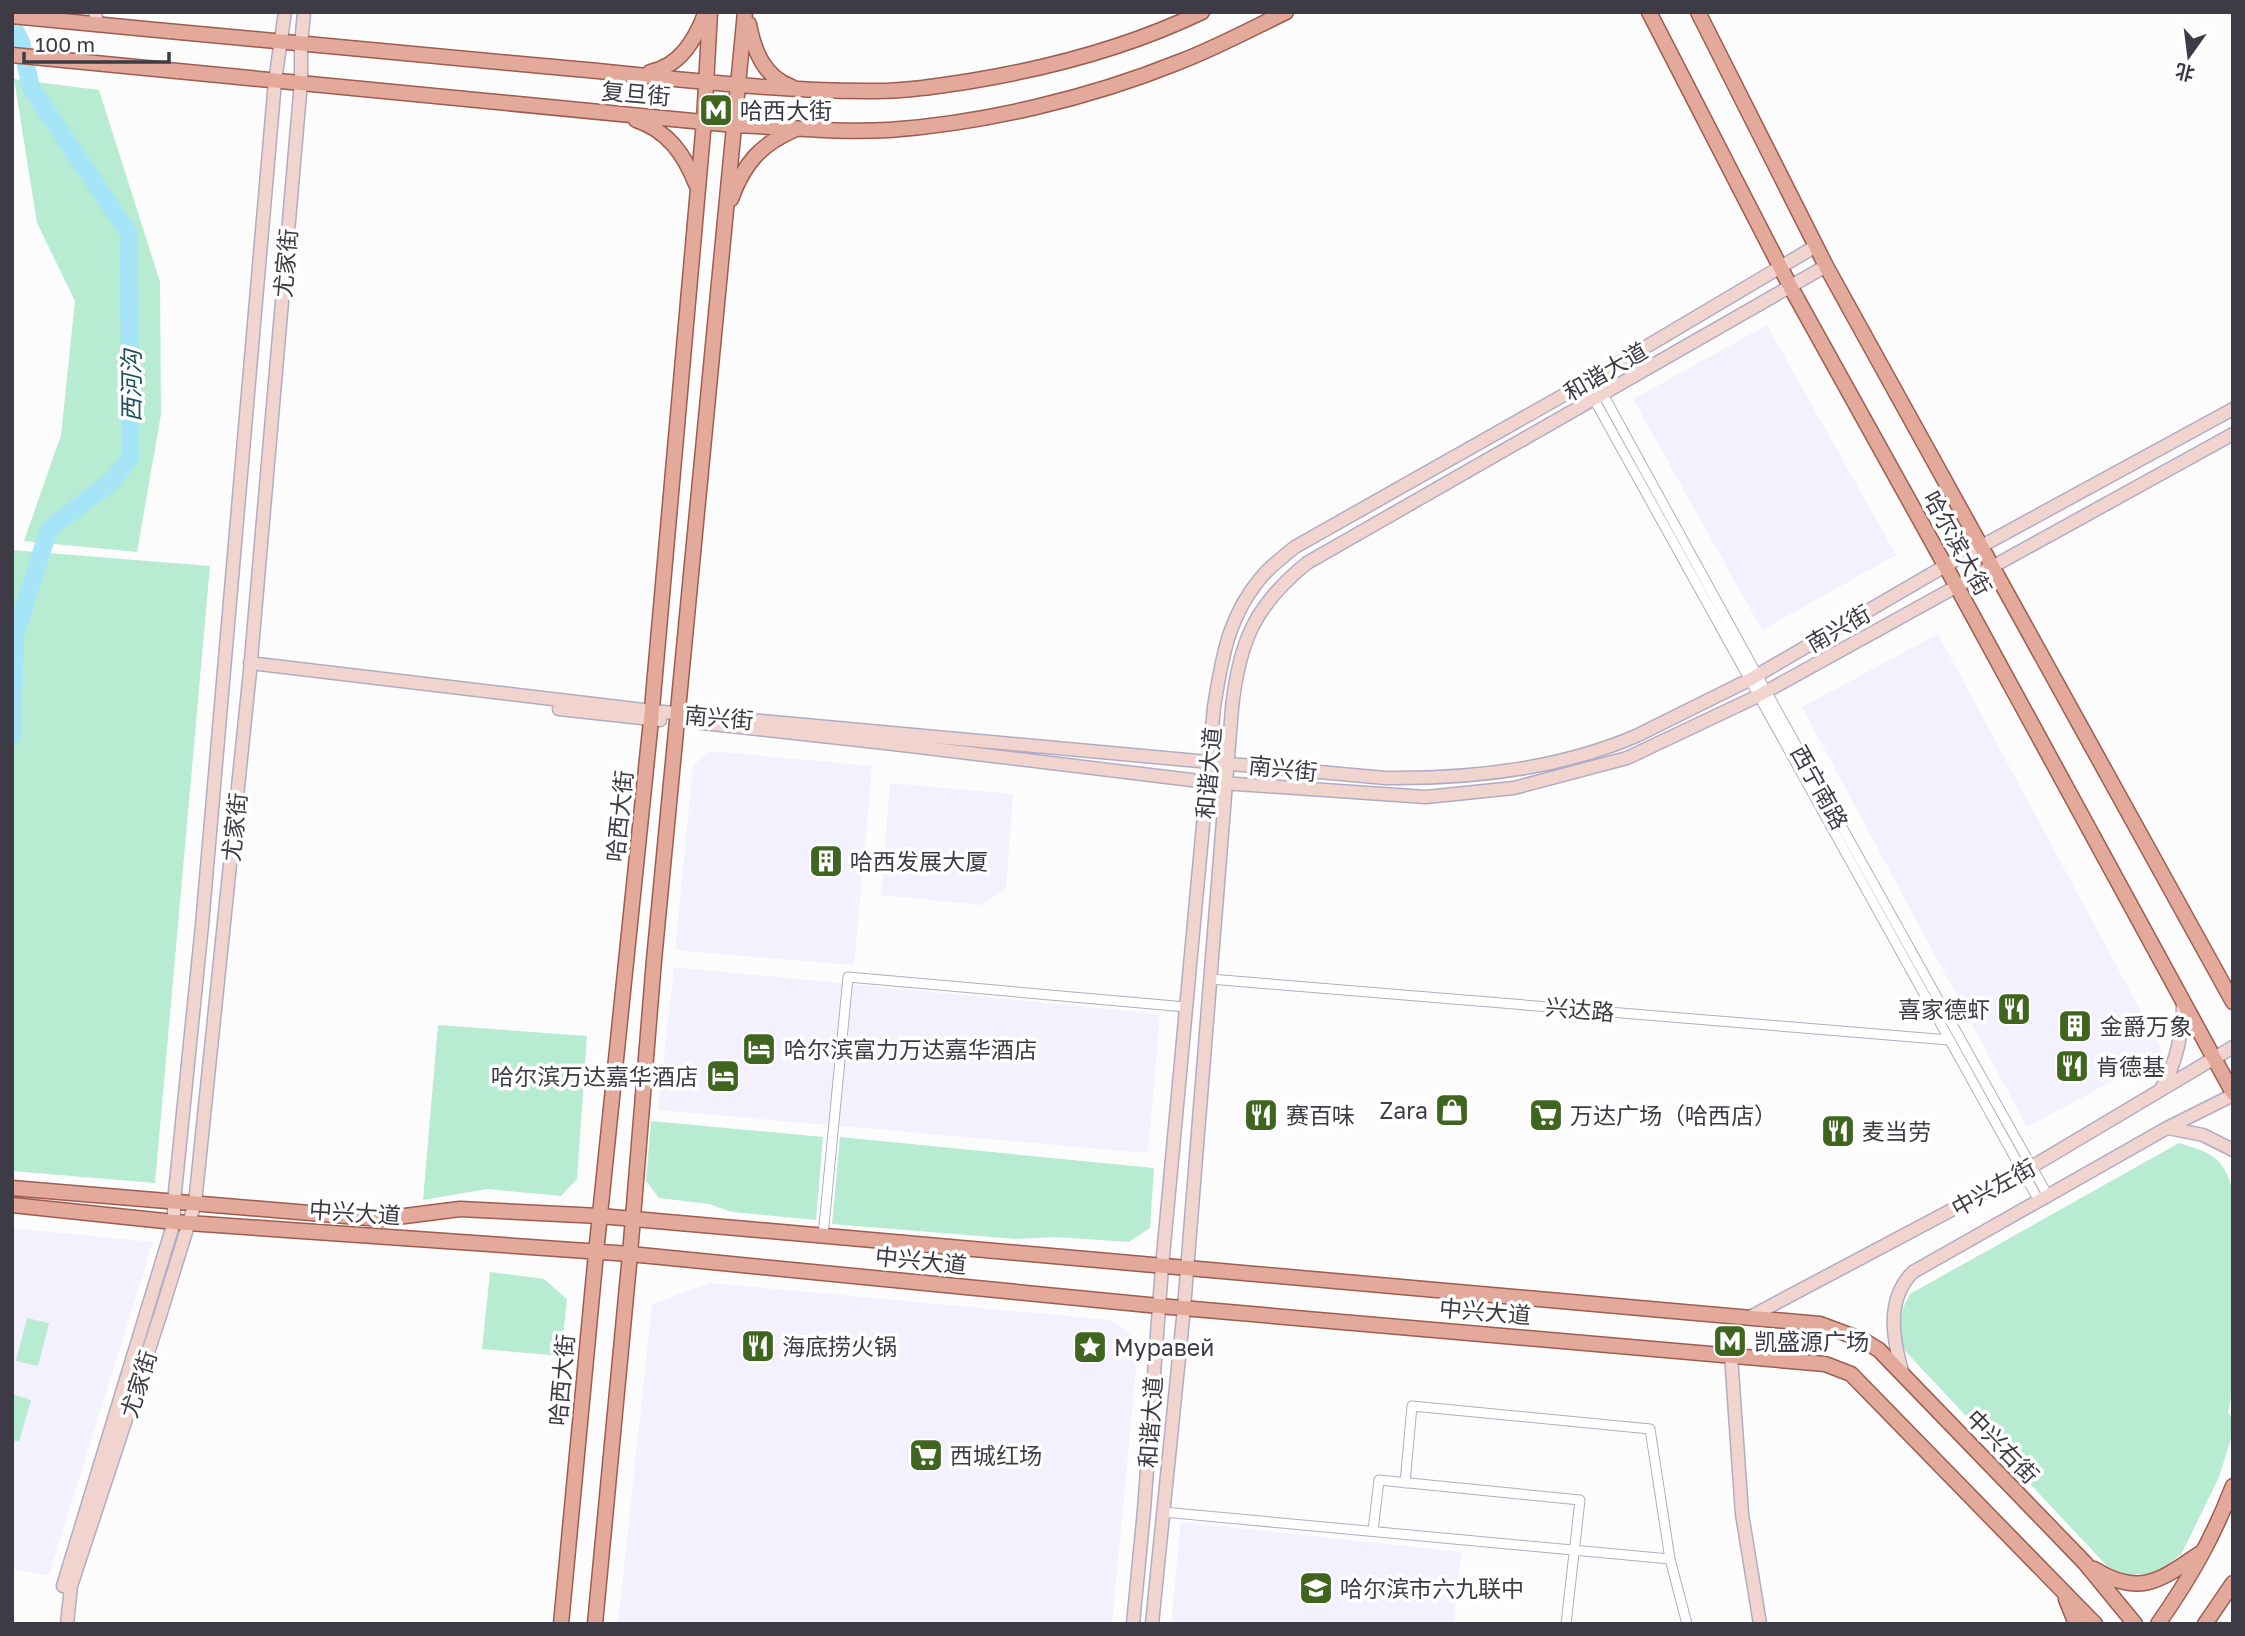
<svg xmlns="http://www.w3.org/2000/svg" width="2245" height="1636" font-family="'Golos Text','Noto Sans SC',sans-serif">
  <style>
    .built { fill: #f3f1fe }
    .green { fill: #b8ecd2 }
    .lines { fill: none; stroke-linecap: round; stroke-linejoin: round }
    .river { stroke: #a6e5f7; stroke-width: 18 }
    .street-casing { stroke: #b1acc5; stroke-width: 11 }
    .secondary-casing { stroke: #b1acc5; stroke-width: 15 }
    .primary-casing { stroke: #9d5d51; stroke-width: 17 }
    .street { stroke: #fff; stroke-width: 9 }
    .secondary { stroke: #f1d4cd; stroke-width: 12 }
    .primary { stroke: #e3a99a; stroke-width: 14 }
    .labels { text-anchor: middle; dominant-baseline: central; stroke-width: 7; stroke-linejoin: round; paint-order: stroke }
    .street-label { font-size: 23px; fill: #3d3b45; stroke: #fff }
    .poi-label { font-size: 23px; fill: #3d3b45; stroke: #fff; text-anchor: start }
    .water-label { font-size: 24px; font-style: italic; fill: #1c515e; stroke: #fff }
  </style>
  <rect width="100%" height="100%" fill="#fcfcfc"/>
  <path class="built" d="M1767,325L1896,555L1762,630L1633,399Z
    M1938,634L2164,1054L2027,1127L1802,707Z
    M709,751L872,766L854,965L675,950L693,766Z
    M890,783L1013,794L1006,889L982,905L881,895Z
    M674,967L1160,1014L1148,1153L658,1110Z
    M12,1228L153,1242L49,1575L12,1569Z
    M710,1283L1111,1320L1125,1329L1134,1338L1138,1349L1112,1624H618L652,1304Z
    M1181,1522L1461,1552L1454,1624H1171Z"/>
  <path class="green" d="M14,79L99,90L160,282L161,414L137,552L24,541L61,435L75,301L37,223Z
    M12,550L210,566L155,1183L12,1171Z
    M438,1025L587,1036L577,1179L561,1196L487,1189L423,1200Z
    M651,1121L823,1137L816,1220L732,1212L709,1204L659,1198L646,1181Z
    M840,1137L1154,1168L1150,1228L1129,1242L1057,1237L1016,1239L832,1224Z
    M2179,1143C2211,1153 2223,1156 2233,1191V1387L2228,1413L2233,1418V1432L2219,1477L2182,1553L2165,1567L2146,1574H2127L2109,1568L1906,1352L1898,1336L1903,1308L1910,1294Z
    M490,1272L544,1279L567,1299L561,1356L482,1349Z
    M27,1318L49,1323L38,1366L16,1361Z
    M12,1394L31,1400L19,1442L12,1440Z"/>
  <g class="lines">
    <path class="river" d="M12,25L21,42L31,88L129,234L130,458L112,481L49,529L15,635L12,736"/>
    <g class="street-casing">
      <path id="street" d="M1594,378L1766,691L2048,1196
        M1585,383L2039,1201
        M1210,979L1949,1040
        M823,1236L848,977L1186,1007
        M1405,1483L1412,1406L1650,1429L1670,1559
        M1163,1512L1670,1559L1687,1624
        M1373,1531L1379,1480L1580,1500L1566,1624"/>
    </g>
    <g class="secondary-casing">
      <path id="secondary" d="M95,12L97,24
        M250,663L652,711L1385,778C1470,779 1557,770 1636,736L1749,680L1945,566L2233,409
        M559,709L660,720
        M702,723L885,743L1208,782L1426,797L1514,788L1627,758L1758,696L2233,434
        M2161,1089C2178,1061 2183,1031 2183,999
        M2168,1128L2203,1135L2233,1150
        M1748,1318L2023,1172L2233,1047
        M1731,1355L1742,1514L1760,1624
        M1903,1375C1893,1340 1885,1300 1913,1272L2167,1128L2233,1095
        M63,1586L174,1222V1202L202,925L275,81L285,12
        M67,1624L71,1586L158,1322L195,1203L250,671L301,82V45L304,12
        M1133,1624L1144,1510L1162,1267L1214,707C1222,656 1229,612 1266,572C1275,563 1285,555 1295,547L1585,383L1816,246
        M1152,1624L1184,1308L1232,708C1239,642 1255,605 1307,563L1826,266"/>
    </g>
    <g class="primary-casing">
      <path id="primary" d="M1649,12L1790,286L1956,585L2233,1093
        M1698,12L1826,266L2233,1002
        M12,16C189,33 366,51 543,66C653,75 764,92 875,91C907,91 939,86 971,81C1050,68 1129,47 1202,12
        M749,24C754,51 764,77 792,87
        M12,55L734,125C785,127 837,133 889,130C985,123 1090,98 1179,62C1216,48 1251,29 1286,12
        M650,72C680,66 695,40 705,14
        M636,120C668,131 684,154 696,184
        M731,199C744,163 761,144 796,129
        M12,1188L381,1219L460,1209L600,1216L1820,1324L1863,1340L1879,1350L2085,1563L2135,1624
        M12,1205L174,1222L630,1254L1159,1306L1825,1364L1851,1374L2095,1624
        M2094,1569C2141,1598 2162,1579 2202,1552
        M2066,1599L2076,1624
        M561,1624L596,1253L651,720L704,121L710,12
        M595,1624L630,1254L654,960L745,12
        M2158,1624C2190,1578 2213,1538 2233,1486
        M2205,1624L2233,1583"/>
    </g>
    <use href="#street" class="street"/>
    <use href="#secondary" class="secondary"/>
    <use href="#primary" class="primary"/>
  </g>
  <defs>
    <g id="metro-square" transform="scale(1.75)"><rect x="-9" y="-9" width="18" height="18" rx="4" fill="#3f651f" stroke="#fff"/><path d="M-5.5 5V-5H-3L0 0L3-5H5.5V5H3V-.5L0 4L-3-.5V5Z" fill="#fff"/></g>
    <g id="building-square" transform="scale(1.75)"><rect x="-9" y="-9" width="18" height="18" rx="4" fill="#3f651f" stroke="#fff"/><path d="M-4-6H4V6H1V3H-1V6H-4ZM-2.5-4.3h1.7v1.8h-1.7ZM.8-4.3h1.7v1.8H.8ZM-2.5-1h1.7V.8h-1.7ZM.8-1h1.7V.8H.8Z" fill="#fff"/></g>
    <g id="restaurant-square" transform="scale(1.75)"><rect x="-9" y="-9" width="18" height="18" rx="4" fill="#3f651f" stroke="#fff"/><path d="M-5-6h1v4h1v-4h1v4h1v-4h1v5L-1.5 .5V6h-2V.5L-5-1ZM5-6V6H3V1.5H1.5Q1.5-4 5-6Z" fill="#fff"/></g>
    <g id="hotel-square" transform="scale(1.75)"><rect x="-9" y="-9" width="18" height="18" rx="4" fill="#3f651f" stroke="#fff"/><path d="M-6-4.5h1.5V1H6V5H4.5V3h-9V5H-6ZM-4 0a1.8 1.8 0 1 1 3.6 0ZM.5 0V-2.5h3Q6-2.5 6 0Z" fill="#fff"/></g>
    <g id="shop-square" transform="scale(1.75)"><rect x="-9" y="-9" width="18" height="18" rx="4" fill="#3f651f" stroke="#fff"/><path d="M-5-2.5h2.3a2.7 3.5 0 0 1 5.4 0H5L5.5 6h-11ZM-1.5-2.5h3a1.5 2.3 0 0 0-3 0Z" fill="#fff"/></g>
    <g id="supermarket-square" transform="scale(1.75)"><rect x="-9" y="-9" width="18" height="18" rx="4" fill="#3f651f" stroke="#fff"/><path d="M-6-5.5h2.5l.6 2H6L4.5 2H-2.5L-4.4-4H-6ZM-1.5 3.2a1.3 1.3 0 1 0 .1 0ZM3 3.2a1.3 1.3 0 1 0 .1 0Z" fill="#fff"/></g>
    <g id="sight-square" transform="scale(1.75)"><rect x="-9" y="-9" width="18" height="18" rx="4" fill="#3f651f" stroke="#fff"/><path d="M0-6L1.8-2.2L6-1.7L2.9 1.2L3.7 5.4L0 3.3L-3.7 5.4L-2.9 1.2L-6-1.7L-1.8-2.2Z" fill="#fff"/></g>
    <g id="school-square" transform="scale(1.75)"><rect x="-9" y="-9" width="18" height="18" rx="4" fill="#3f651f" stroke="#fff"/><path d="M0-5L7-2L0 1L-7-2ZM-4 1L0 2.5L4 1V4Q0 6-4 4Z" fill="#fff"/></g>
  </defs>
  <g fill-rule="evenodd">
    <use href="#metro-square" x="716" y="110"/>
    <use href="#building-square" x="826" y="861"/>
    <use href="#restaurant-square" x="2014" y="1009"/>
    <use href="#building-square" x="2075" y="1026"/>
    <use href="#hotel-square" x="759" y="1049"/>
    <use href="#restaurant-square" x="2072" y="1066"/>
    <use href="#hotel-square" x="723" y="1076"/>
    <use href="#shop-square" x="1452" y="1110"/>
    <use href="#restaurant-square" x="1261" y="1115"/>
    <use href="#supermarket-square" x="1546" y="1115"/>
    <use href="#restaurant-square" x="1838" y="1131"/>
    <use href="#metro-square" x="1730" y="1341"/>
    <use href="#restaurant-square" x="758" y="1346"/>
    <use href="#sight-square" x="1090" y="1347"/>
    <use href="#supermarket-square" x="926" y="1455"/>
    <use href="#school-square" x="1316" y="1588"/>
  </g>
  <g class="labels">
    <g class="street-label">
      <text transform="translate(636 93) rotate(5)">复旦街</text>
      <text transform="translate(285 263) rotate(-85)">尤家街</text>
      <text transform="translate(1605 371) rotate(-30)">和谐大道</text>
      <text transform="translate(1958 543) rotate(61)">哈尔滨大街</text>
      <text transform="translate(1838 628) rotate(-30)">南兴街</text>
      <text transform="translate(719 717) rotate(5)">南兴街</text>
      <text transform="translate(1283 768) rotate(6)">南兴街</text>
      <text transform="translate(1208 773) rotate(-85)">和谐大道</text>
      <text transform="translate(1820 787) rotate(61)">西宁南路</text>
      <text transform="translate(619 816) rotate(-84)">哈西大街</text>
      <text transform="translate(234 827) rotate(-84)">尤家街</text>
      <text transform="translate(1580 1009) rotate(5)">兴达路</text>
      <text transform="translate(1993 1187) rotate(-29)">中兴左街</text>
      <text transform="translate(355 1212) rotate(4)">中兴大道</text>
      <text transform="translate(921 1260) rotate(6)">中兴大道</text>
      <text transform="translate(1485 1311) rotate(5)">中兴大道</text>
      <text transform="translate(561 1380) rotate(-85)">哈西大街</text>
      <text transform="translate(138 1384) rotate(-72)">尤家街</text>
      <text transform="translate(1150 1422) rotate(-86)">和谐大道</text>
      <text transform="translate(2003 1446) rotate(46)">中兴右街</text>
    </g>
    <g class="poi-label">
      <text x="740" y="110">哈西大街</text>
      <text x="850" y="861">哈西发展大厦</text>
      <text x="1990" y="1009" text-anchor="end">喜家德虾</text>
      <text x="2100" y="1026">金爵万象</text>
      <text x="784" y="1049">哈尔滨富力万达嘉华酒店</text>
      <text x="2096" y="1066">肯德基</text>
      <text x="698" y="1076" text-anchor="end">哈尔滨万达嘉华酒店</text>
      <text x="1428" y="1110" text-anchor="end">Zara</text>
      <text x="1286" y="1115">赛百味</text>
      <text x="1570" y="1115">万达广场（哈西店）</text>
      <text x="1862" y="1131">麦当劳</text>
      <text x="1754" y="1341">凯盛源广场</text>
      <text x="782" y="1346">海底捞火锅</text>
      <text x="1114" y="1347">Муравей</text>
      <text x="950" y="1455">西城红场</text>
      <text x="1340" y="1588">哈尔滨市六九联中</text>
    </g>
    <g class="water-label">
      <text transform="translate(130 386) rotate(-90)">西河沟</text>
    </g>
  </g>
  <rect width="2245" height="1636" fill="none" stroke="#3d3b45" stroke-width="28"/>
  <g transform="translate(2189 56) rotate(194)" stroke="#ffffff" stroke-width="5" paint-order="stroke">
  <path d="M0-5L12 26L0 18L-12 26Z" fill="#3d3b45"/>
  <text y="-10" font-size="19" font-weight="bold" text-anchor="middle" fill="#3d3b45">北</text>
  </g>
  <path d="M24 52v10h145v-10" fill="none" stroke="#3d3b45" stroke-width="3.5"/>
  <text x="35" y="52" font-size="21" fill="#3d3b45" stroke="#ffffff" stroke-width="5" paint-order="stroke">100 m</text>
</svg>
